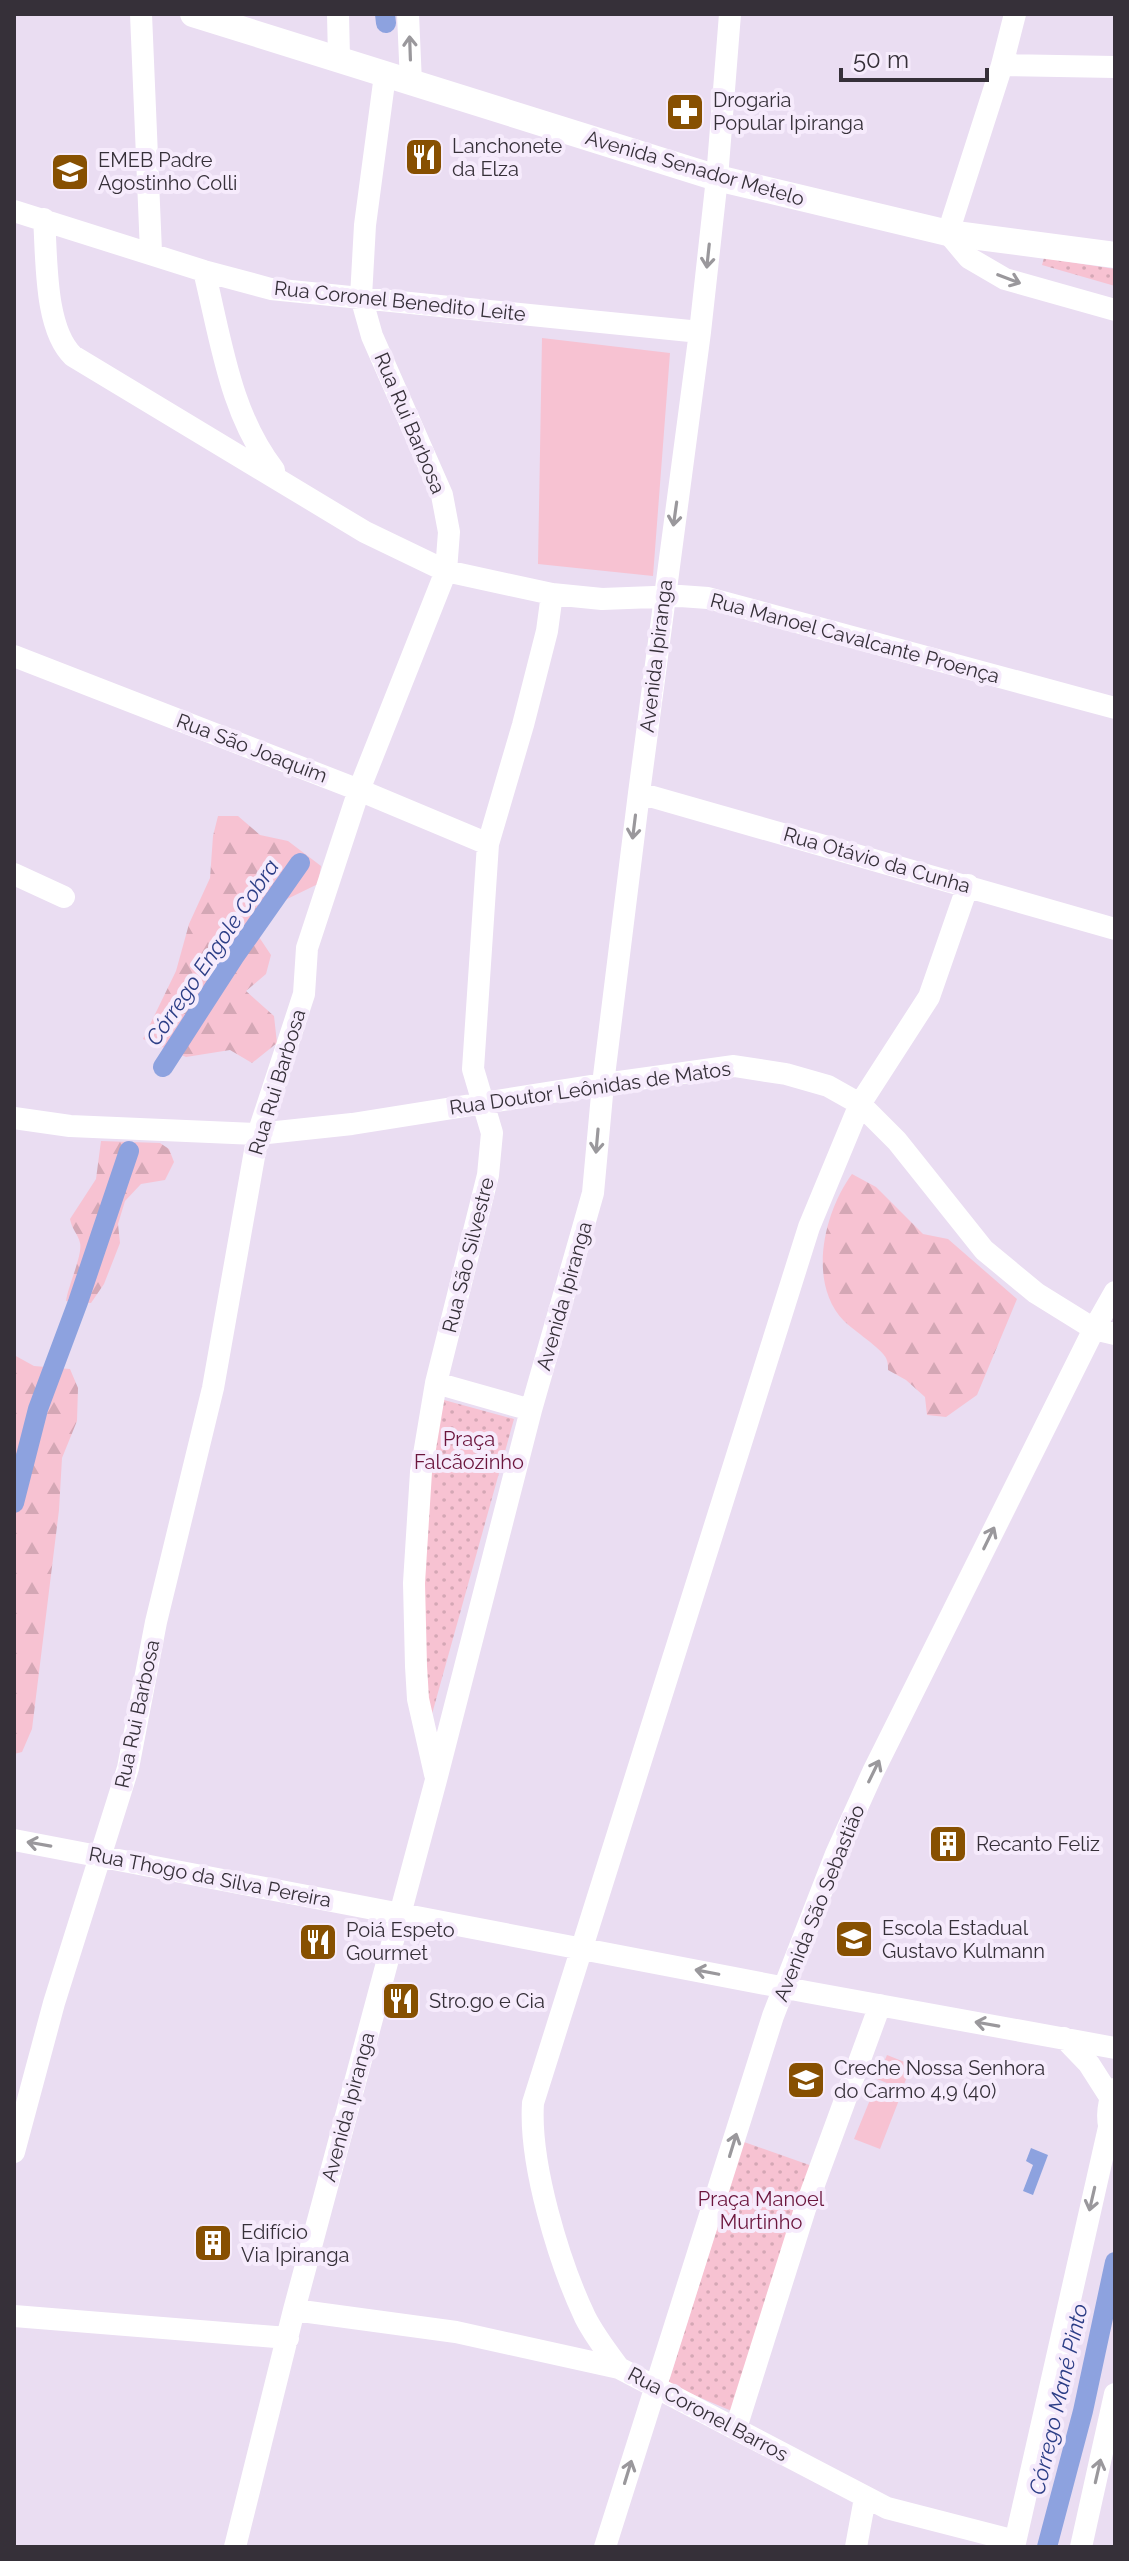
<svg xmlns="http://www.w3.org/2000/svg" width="1129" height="2561" font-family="Raleway,sans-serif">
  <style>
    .green { fill: url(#green-dots) }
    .forest { fill: url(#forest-firs) }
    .pitch { fill: #f7c2d2 }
    .water { fill: #8da2df }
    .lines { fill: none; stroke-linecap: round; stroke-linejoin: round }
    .canal { stroke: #8da2df; stroke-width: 20 }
    .minor { stroke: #fff; stroke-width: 22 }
    .major { stroke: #fff; stroke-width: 26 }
    .oneway { stroke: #9a989c }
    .labels { text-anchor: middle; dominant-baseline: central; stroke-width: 8; stroke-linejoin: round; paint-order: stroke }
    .poi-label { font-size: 20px; fill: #363039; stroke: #f6ebfc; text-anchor: start }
    .street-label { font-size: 20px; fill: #363039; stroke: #f6ebfc }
    .park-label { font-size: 20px; fill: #6b153c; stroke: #f6ebfc }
    .water-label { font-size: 22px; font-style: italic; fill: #2c3e86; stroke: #f6ebfc }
  </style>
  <defs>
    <pattern id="green-dots" width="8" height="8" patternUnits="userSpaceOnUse" patternTransform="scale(2)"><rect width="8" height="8" fill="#f7c2d2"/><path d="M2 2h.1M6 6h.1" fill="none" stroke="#d4a7b5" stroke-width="1.8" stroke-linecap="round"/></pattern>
    <pattern id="forest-firs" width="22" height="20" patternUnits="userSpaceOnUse" patternTransform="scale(2)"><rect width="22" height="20" fill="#f7c2d2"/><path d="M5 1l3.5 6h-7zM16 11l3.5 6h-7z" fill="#d4a7b5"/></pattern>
  </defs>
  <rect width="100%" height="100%" fill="#eaddf2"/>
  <path class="green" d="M1044,258L1115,269V286L1042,265Z
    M444,1400L514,1419L432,1714L423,1676L422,1603L431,1465Z
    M744,2142L815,2167L734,2412L668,2384Z"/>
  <path class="forest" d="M218,816H238L260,835L288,841L321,866L318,884L283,901L259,937L271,955L266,974L246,991L274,1016L277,1043L252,1063L230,1050L186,1057L143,1039L176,971L189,924L210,878L213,836Z
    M101,1141L160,1143L169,1149L174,1162L165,1180L141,1184L125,1201L118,1224L120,1243L104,1284L91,1303L66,1301C68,1286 83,1254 80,1243C78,1234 72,1230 70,1219L96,1179Z
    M852,1174L876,1187L923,1234L948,1239L1017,1299L977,1395L946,1417L927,1415L925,1397L906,1380L888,1370C888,1366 888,1362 886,1358C882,1349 853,1330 844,1321C807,1283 824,1212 852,1174Z
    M14,1355L34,1366L70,1369L78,1388L77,1421L62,1458L59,1510L32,1729L22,1752L14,1754Z"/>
  <path class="pitch" d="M542,338L670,353L653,576L538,564Z
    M887,2055L912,2065L902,2089L877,2079Z
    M874,2090L899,2100L880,2149L854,2139Z"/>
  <path class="water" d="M1031,2148L1048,2155L1033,2195L1023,2191L1033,2165L1026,2161Z"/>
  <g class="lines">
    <path class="canal" d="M385,14L386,23
      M163,1067L234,957L300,863
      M14,1503L38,1409L78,1302L129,1151
      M1047,2547L1083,2411L1115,2262"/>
    <path class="minor" d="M141,14L151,252
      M338,14L339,58
      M408,14L411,83
      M1015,14L1002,65L948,233L969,258L1005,279L1115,310
      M1002,65L1115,67
      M14,211L204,271L271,289L700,332
      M44,219C47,258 44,328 73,356L365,532L446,571L552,594L602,599L680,596L708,598L1115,708
      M204,271C221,339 230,414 274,470
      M14,656L359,790L488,844
      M639,793L1115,929
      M14,874L64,897
      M14,1118L70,1126L258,1134L352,1124L603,1084L734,1066L786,1074L828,1086L860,1104L897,1141L984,1250L1036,1293L1094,1329L1115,1334
      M436,1383L531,1410
      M435,1774L418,1699L416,1666L414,1583L421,1472L436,1383L488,1175L492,1133L473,1069L488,844L523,725L547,631L552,594
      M14,1840L807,1992L1115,2048
      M1064,2038L1089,2064L1112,2100
      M14,2152L54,2003L128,1768L156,1622L213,1388L258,1134L304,994L307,948L359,790L446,571L449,532L442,495L372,336L361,297L365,225L385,75
      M294,2310L456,2332L619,2368L887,2508L1015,2541
      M14,2316L288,2338
      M619,2368C607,2352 594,2335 585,2317C559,2262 529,2164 533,2103L809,1227L860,1104L929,997L968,885
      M736,2428L805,2209L880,2005
      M235,2547L294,2310L436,1780L531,1410L593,1193L603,1084L639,793L700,332L717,178L730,14
      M605,2547L773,2016L836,1854L873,1772L1094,1329L1115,1292
      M856,2547L865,2498
      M1014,2547L1110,2123
      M1081,2547L1115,2394"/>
    <path class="major" d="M193,14L717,178L948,233L1115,255
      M1115,2091C1109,2108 1108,2122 1115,2138"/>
  </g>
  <defs><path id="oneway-shaft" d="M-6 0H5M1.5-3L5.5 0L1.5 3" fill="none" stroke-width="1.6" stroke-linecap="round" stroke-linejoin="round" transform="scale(2)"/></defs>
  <g class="oneway">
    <use href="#oneway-shaft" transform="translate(410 48) rotate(-92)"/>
    <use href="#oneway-shaft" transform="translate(708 256) rotate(96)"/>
    <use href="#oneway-shaft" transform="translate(1009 279) rotate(21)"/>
    <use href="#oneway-shaft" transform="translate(675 514) rotate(98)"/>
    <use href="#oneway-shaft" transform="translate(634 827) rotate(97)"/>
    <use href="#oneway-shaft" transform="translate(597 1141) rotate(95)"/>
    <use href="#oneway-shaft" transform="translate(989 1538) rotate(-64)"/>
    <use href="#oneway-shaft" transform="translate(874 1771) rotate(-64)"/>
    <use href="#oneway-shaft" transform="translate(39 1844) rotate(-170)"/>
    <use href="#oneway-shaft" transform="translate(707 1972) rotate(-169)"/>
    <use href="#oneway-shaft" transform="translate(987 2024) rotate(-170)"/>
    <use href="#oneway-shaft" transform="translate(733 2145) rotate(-73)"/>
    <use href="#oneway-shaft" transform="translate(1092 2199) rotate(103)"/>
    <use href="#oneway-shaft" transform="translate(1098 2471) rotate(-77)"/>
    <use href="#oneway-shaft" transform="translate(628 2472) rotate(-73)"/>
  </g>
  <defs>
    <g id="pharmacy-square" transform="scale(2)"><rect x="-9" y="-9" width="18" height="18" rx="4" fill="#875001" stroke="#f6ebfc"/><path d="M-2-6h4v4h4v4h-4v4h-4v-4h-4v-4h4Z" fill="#fff"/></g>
    <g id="restaurant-square" transform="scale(2)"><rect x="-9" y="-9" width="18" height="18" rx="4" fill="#875001" stroke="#f6ebfc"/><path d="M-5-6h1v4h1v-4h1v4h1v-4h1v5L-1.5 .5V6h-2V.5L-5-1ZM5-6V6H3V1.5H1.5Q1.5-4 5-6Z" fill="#fff"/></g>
    <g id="school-square" transform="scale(2)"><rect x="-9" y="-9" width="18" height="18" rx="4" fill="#875001" stroke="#f6ebfc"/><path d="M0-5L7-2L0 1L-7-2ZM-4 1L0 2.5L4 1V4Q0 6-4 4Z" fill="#fff"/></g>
    <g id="building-square" transform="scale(2)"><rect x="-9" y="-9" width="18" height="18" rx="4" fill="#875001" stroke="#f6ebfc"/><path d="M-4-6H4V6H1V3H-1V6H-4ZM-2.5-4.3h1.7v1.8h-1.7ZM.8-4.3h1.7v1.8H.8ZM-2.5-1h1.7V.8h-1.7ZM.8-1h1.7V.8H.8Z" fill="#fff"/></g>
  </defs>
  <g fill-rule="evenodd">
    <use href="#pharmacy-square" x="685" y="112"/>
    <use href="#restaurant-square" x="424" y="157"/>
    <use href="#school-square" x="70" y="172"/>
    <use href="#building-square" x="948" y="1844"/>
    <use href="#school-square" x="854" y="1939"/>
    <use href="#restaurant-square" x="318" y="1942"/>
    <use href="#restaurant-square" x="401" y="2001"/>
    <use href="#school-square" x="806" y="2080"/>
    <use href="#building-square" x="213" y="2243"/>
  </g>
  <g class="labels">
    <g class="poi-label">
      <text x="713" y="100">Drogaria<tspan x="713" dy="23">Popular Ipiranga</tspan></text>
      <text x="452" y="146">Lanchonete<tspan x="452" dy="23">da Elza</tspan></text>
      <text x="98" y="160">EMEB Padre<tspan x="98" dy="23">Agostinho Colli</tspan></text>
      <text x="976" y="1844">Recanto Feliz</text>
      <text x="882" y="1928">Escola Estadual<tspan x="882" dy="23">Gustavo Kulmann</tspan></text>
      <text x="346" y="1930">Poiá Espeto<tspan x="346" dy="23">Gourmet</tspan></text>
      <text x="429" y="2001">Stro.go e Cia</text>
      <text x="834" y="2068">Creche Nossa Senhora<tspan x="834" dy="23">do Carmo 4,9 (40)</tspan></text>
      <text x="241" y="2232">Edifício<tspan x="241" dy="23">Via Ipiranga</tspan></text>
    </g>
    <g class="street-label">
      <text transform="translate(695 168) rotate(16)">Avenida Senador Metelo</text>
      <text transform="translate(400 301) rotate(6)">Rua Coronel Benedito Leite</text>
      <text transform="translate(410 423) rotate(67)">Rua Rui Barbosa</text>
      <text transform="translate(855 638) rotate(15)">Rua Manoel Cavalcante Proença</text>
      <text transform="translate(656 656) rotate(-83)">Avenida Ipiranga</text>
      <text transform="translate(252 748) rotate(21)">Rua São Joaquim</text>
      <text transform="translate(877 860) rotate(16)">Rua Otávio da Cunha</text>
      <text transform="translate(277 1082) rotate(-73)">Rua Rui Barbosa</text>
      <text transform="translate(590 1088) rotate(-8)">Rua Doutor Leônidas de Matos</text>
      <text transform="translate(468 1255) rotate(-76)">Rua São Silvestre</text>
      <text transform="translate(564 1296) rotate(-74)">Avenida Ipiranga</text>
      <text transform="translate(137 1714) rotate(-78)">Rua Rui Barbosa</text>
      <text transform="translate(210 1877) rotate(11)">Rua Thogo da Silva Pereira</text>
      <text transform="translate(819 1903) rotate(-68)">Avenida São Sebastião</text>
      <text transform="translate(348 2107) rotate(-75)">Avenida Ipiranga</text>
      <text transform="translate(708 2414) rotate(28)">Rua Coronel Barros</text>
    </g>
    <g class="park-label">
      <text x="469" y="1439">Praça<tspan x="469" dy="23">Falcãozinho</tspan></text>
      <text x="761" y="2199">Praça Manoel<tspan x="761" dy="23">Murtinho</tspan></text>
    </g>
    <g class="water-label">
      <text transform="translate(212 952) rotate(-56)">Córrego Engole Cobra</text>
      <text transform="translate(1058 2399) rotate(-77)">Córrego Mané Pinto</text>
    </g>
  </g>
  <rect width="1129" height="2561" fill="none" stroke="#363039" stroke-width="32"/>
  <path d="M841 68v12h146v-12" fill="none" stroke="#363039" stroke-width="4"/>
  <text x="853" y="68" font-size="24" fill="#363039" stroke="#f6ebfc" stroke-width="6" paint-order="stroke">50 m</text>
</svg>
